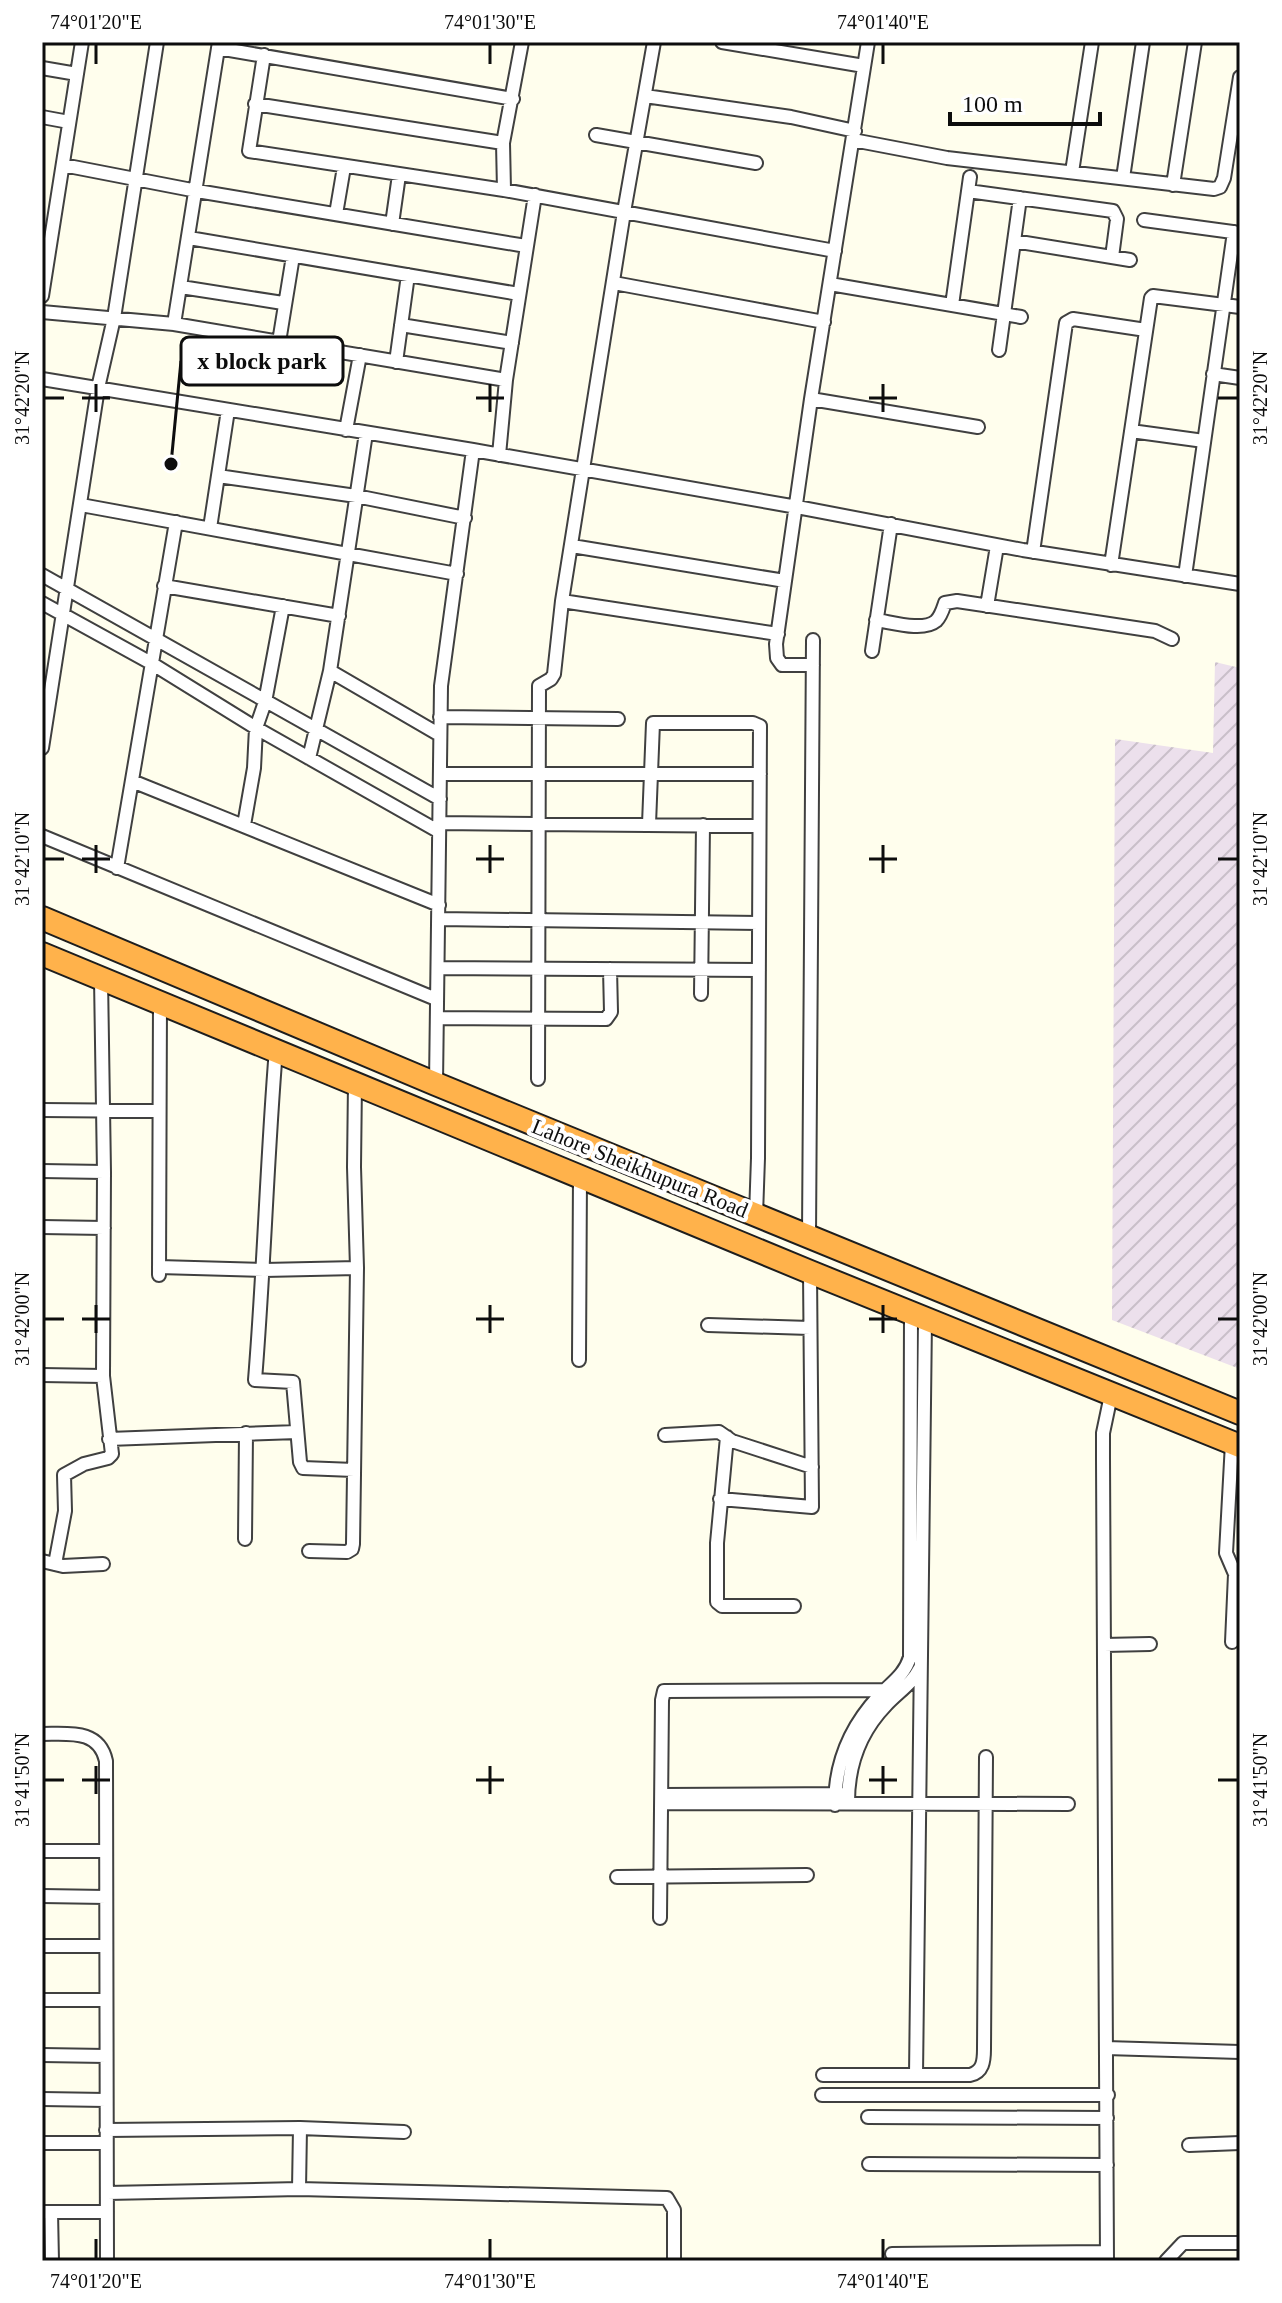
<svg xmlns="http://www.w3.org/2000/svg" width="1282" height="2303" font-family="'Times New Roman',serif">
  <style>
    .industrial { fill: url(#industrial-furrows) }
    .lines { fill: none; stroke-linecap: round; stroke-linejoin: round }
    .street-casing { stroke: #404040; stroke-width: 16 }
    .highway-casing { stroke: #1e1e1e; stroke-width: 26 }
    .street { stroke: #fff; stroke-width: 12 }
    .highway { stroke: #ffb24b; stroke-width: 22 }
    .ticks { fill: none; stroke: #0d0d0d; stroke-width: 3 }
    .labels { text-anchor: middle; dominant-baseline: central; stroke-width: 8; stroke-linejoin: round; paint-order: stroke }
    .street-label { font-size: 22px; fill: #0d0d0d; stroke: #fff }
    .leader { fill: none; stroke: #0d0d0d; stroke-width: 3 }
    .callout-dot { fill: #0d0d0d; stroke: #fff; stroke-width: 3 }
    .callout { fill: #fff; stroke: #0d0d0d; stroke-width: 3 }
    .callout-label { font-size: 24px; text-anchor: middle; font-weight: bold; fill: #0d0d0d }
    .neatline { fill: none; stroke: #0d0d0d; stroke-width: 3 }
    .ticks-label { font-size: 20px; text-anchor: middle; fill: #0d0d0d }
  </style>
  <defs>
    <pattern id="industrial-furrows" width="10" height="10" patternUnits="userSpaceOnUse" patternTransform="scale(2)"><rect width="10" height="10" fill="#ece0ec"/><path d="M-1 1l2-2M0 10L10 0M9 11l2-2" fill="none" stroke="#c9bfc9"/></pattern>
  </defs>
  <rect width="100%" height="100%" fill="#fffeed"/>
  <path class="industrial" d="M1215,662L1240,668V1369L1112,1320L1115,739L1213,753Z"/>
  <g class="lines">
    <g class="street-casing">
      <path id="street" d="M722,42L864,66
        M218,48L513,99
        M264,55L249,151L504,190L835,251
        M42,68L77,74
        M645,96L791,117L855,131
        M255,104L503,143
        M42,117L69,122
        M596,135L756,163
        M853,140L947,158L1214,189L1220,187L1224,178L1240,77
        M63,165L197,191L526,246
        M1072,172L1092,42
        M1123,178L1143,42
        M1173,185L1195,42
        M504,190L503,143L522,42
        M968,191L1113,211L1117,219L1112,257
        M336,214L344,167
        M1144,220L1240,233
        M392,224L399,175
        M189,238L519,294
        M1014,241L1130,260
        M614,283L824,322
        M830,284L1021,317
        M181,287L283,303
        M42,296L82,42
        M952,305L970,177
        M42,312L174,324L506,380L499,455
        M174,324L219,42
        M401,325L512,343
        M279,342L293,256
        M999,350L1020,198
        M396,362L408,275
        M1213,374L1240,378
        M42,379L473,450L797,507L1023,550L1240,584
        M506,380L535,195
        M811,399L978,427
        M346,430L360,355
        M1131,431L1204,441
        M218,476L356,496L465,518
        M81,505L457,574
        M210,528L228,410
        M572,546L785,581
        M1033,552L1066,323L1073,319L1146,330
        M1111,565L1151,298L1153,296L1240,307
        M42,575L440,799
        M1185,576L1234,232
        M164,586L339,616
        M562,601L778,634
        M42,603L151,663L256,728L438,831
        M987,606L997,546
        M876,620C891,622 923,632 936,621C941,616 943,609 945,603L957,601L1155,631L1172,639
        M872,651L891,524
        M813,665H782L777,658L776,644L811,399L868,42
        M330,671L440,735
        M440,717L618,719
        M42,748L98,388L114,318L157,42
        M309,758L330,671L366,433
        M440,774H760
        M132,781L439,905
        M439,823L759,826
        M649,824L653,723H753L760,726L758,1158L756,1215
        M244,825L254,768L256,728L265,702L283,606
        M42,836L436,999
        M117,868L176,522
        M439,919L759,923
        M438,968L759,970
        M701,994L703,825
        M437,1018L606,1019L611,1012L610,969
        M276,1049C267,1159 264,1270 255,1380L293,1382L300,1462L303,1468L354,1470
        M538,1079L539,686L551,679L554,674L562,601L624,212L654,42
        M436,1084L441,686L473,450
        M42,1110L158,1111
        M42,1171L104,1172
        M42,1227L104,1228
        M809,1236L813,640
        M159,1267L264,1270L357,1268
        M159,1275L160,1001
        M708,1325L810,1328
        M579,1360L580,1175
        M42,1375L103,1376
        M665,1435L719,1432L732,1441L812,1467
        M727,1437L717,1543V1602L722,1606H794
        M109,1439L297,1432
        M1232,1443L1226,1553L1235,1574L1232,1642
        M720,1499L812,1507L810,1272
        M245,1539L246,1433
        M309,1551L347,1552L352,1549L353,1544L357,1268L354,1167L355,1082
        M42,1561L63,1566L103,1564
        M55,1564L65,1511L64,1475L84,1464L108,1458L112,1454L103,1376L104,1172L101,978
        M1104,1645L1150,1644
        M42,1734C69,1734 99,1729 106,1761L107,2261
        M662,1795L848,1794
        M848,1802C848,1764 860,1732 886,1705C898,1692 912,1684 920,1668
        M662,1803L1068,1804
        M835,1805C835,1763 850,1727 879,1696C890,1684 905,1675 910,1657L911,1313
        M42,1851H106
        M617,1877L807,1875
        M42,1896L106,1897
        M660,1918L662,1700L664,1691L884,1690
        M42,1946H106
        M42,2000H106
        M1106,2048L1240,2052
        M42,2055L106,2056
        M823,2075H970C983,2072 984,2061 984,2049L986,1757
        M916,2075L925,1319
        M822,2095H1108
        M42,2099L106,2100
        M868,2117L1107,2118
        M106,2130L300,2128L404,2132
        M42,2143H106
        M1189,2145L1240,2143
        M869,2164L1107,2165
        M299,2189L300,2128
        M107,2193L299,2189L667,2198L674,2210V2261
        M42,2212H107
        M51,2212L52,2261
        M892,2254L1107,2252
        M1107,2261L1103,1459V1433L1111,1395
        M1166,2261L1183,2243H1240"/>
    </g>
    <g class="highway-casing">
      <path id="highway" d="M42,918L436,1084L1240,1413
        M42,954L810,1272L1240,1446"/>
    </g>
    <use href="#street" class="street"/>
    <use href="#highway" class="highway"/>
  </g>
  <path class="ticks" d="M96,44V64M490,44V64M883,44V64M96,384V412M490,384V412M883,384V412M44,398H64M82,398H110M476,398H504M869,398H897M1218,398H1238M96,845V873M490,845V873M883,845V873M44,859H64M82,859H110M476,859H504M869,859H897M1218,859H1238M96,1305V1333M490,1305V1333M883,1305V1333M44,1319H64M82,1319H110M476,1319H504M869,1319H897M1218,1319H1238M96,1766V1794M490,1766V1794M883,1766V1794M44,1780H64M82,1780H110M476,1780H504M869,1780H897M1218,1780H1238M96,2239V2259M490,2239V2259M883,2239V2259"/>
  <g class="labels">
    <g class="street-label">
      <text transform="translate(640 1168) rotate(22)">Lahore Sheikhupura Road</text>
    </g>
  </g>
  <path class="leader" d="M171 464L181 361"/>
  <circle class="callout-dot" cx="171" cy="464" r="8"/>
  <rect class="callout" x="181" y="337" width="162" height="48" rx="8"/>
  <g class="callout-label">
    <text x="262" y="369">x block park</text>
  </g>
  <rect width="1282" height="2303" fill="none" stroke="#ffffff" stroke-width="88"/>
  <path d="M950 112v12h150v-12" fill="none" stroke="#0d0d0d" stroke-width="4"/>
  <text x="962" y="112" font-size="24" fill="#0d0d0d" stroke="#ffffff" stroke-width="6" paint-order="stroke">100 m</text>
  <rect x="44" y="44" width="1194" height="2215" class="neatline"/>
  <g class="ticks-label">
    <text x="96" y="29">74°01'20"E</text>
    <text x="490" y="29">74°01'30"E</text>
    <text x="883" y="29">74°01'40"E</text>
    <text transform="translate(22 398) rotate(-90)" y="7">31°42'20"N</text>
    <text transform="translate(1260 398) rotate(-90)" y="7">31°42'20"N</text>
    <text transform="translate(22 859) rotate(-90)" y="7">31°42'10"N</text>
    <text transform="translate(1260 859) rotate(-90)" y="7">31°42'10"N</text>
    <text transform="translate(22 1319) rotate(-90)" y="7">31°42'00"N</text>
    <text transform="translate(1260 1319) rotate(-90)" y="7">31°42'00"N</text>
    <text transform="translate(22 1780) rotate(-90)" y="7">31°41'50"N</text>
    <text transform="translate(1260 1780) rotate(-90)" y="7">31°41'50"N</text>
    <text x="96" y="2288">74°01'20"E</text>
    <text x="490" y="2288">74°01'30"E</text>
    <text x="883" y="2288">74°01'40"E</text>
  </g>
</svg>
